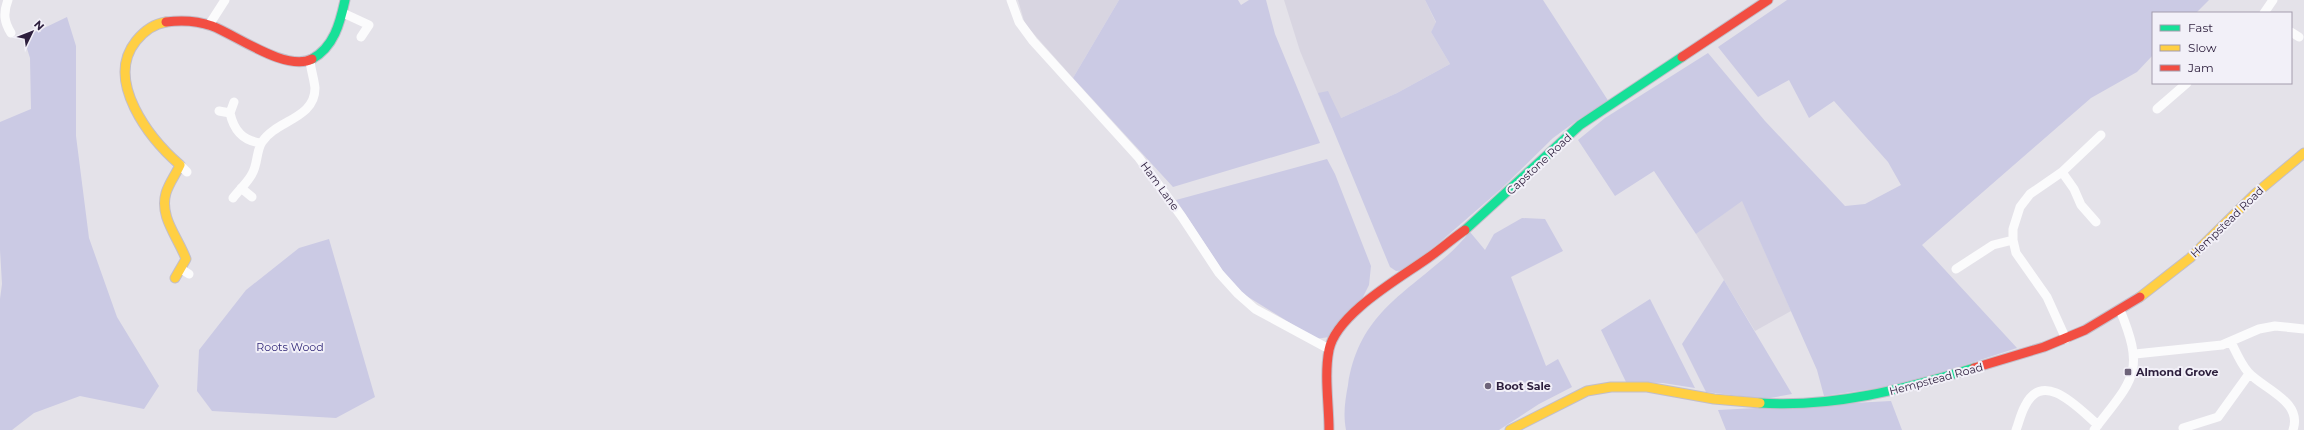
<svg xmlns="http://www.w3.org/2000/svg" width="2304" height="430" font-family="Montserrat,sans-serif">
  <style>
    .built { fill: #d8d5e1 }
    .green { fill: #cbcae4 }
    .lines { fill: none; stroke-linecap: round; stroke-linejoin: round }
    .fast-casing { stroke: #c2bec9; stroke-width: 11 }
    .slow-casing { stroke: #c2bec9; stroke-width: 11 }
    .jam-casing { stroke: #c2bec9; stroke-width: 11 }
    .street { stroke: #fbfbfc; stroke-width: 9 }
    .fast { stroke: #16e098; stroke-width: 9 }
    .slow { stroke: #ffcf43; stroke-width: 9 }
    .jam { stroke: #f24e42; stroke-width: 9 }
    .poi-dot { fill: #6d6379; stroke: #f2f0f8; stroke-width: 1.5 }
    .labels { text-anchor: middle; dominant-baseline: central; stroke-width: 4; stroke-linejoin: round; paint-order: stroke }
    .street-label { font-size: 11px; fill: #2d1f3d; stroke: #f2f0f8 }
    .park-label { font-size: 11px; fill: #2f2677; stroke: #f2f0f8 }
    .poi-label { font-size: 11px; font-weight: bold; fill: #2d1f3d; stroke: #f2f0f8; text-anchor: start }
  </style>
  <rect width="100%" height="100%" fill="#e4e2e9"/>
  <path class="built" d="M1018,0H1119L1073,78L1025,24Z
    M1284,0H1425L1436,23L1431,32L1450,64L1397,93L1330,123L1300,51Z
    M1742,200L1791,311L1755,331L1696,234Z"/>
  <path class="green" d="M1119,0H1238L1241,5L1249,0H1266L1275,34L1320,143L1173,187L1073,78Z
    M1425,0H1543L1609,102L1579,119L1553,138L1501,189L1440,242L1405,270L1396,271L1390,267L1318,93L1328,91L1341,118L1397,93L1450,64L1431,32L1436,22Z
    M1787,0H2209L2196,13H2153V55L2137,72L2091,98L1922,245L2017,348L1906,384L1824,396L1817,370L1742,201L1696,234L1654,171L1615,196L1578,140L1605,118L1708,53L1765,121L1845,206L1865,204L1901,185L1888,162L1834,101L1809,118L1789,80L1758,97L1718,47Z
    M67,17L76,46V136L89,238L117,317L159,386L144,409L80,396L34,413L12,430H0V299L2,284L0,250V122L31,109L30,58L23,36L40,30Z
    M1327,159L1335,174L1371,266L1369,285L1359,305L1329,337L1316,339L1245,295L1229,280L1176,200Z
    M1522,218L1545,219L1563,251L1511,277L1546,366L1558,359L1572,387L1539,404L1499,430H1346C1343,414 1345,401 1348,385C1358,320 1396,299 1442,260C1452,252 1461,242 1470,232L1485,250L1494,234Z
    M329,239L375,397L336,418L212,411L197,391L199,350L246,290L299,248Z
    M1724,280L1792,394L1765,399L1706,392L1682,344Z
    M1650,299L1695,388L1663,383L1626,382L1601,330Z
    M1891,401L1902,430H1726L1718,410Z"/>
  <g class="lines">
    <g class="fast-casing">
      <path id="fast" d="M312,59C334,47 340,23 345,0
        M1465,230L1580,125L1682,57
        M1760,403C1832,408 1905,389 1974,368"/>
    </g>
    <g class="slow-casing">
      <path id="slow" d="M166,22C153,24 144,31 136,41C104,81 150,139 180,165C176,174 169,183 166,193C159,217 178,237 186,259L175,278
        M2140,297L2190,258L2255,194L2304,153
        M1510,430L1587,391L1611,387H1647L1714,399L1760,403"/>
    </g>
    <g class="jam-casing">
      <path id="jam" d="M166,22C181,20 198,21 212,26C236,35 286,72 312,59
        M1682,57L1768,0
        M1974,368L2044,347L2085,330L2140,297
        M1329,430C1329,405 1324,375 1329,350C1336,314 1400,278 1428,258C1441,249 1452,239 1465,230"/>
    </g>
    <path class="street" d="M8,0C3,13 4,22 11,33
      M1011,0L1019,22L1033,41L1139,158L1182,217L1219,273L1238,294L1255,309L1329,349
      M343,13L369,25L361,37
      M2264,13L2273,0
      M209,25L225,0
      M2291,32L2299,37
      M234,102L230,113C234,131 243,141 261,143
      M2157,109L2187,83
      M219,111L230,113
      M180,165L187,172
      M2062,172L2074,189L2081,205L2096,222
      M241,188L252,197
      M233,198C239,190 248,182 252,174C258,164 256,151 262,142C276,120 315,119 315,88C314,79 311,70 310,61
      M181,269L189,274
      M1956,269L1993,245L2013,240
      M2066,339L2047,297L2016,253L2013,240V229L2020,207L2030,194L2062,172L2101,135
      M2231,342C2236,352 2241,364 2248,372C2263,389 2303,401 2293,430
      M2135,354L2222,345L2259,329L2275,326L2304,329
      M2183,428L2218,417L2249,374
      M2016,430C2019,422 2021,413 2025,406C2044,368 2080,410 2098,425
      M2094,430C2133,379 2146,373 2120,310"/>
    <use href="#fast" class="fast"/>
    <use href="#slow" class="slow"/>
    <use href="#jam" class="jam"/>
  </g>
  <g class="poi-dot">
    <rect x="2124" y="368" width="8" height="8" rx="2"/>
    <circle cx="1488" cy="386" r="4"/>
  </g>
  <g class="labels">
    <g class="street-label">
      <text transform="translate(1539 164) rotate(-43)">Capstone Road</text>
      <text transform="translate(1160 186) rotate(54)">Ham Lane</text>
      <text transform="translate(2227 222) rotate(-44)">Hempstead Road</text>
      <text transform="translate(1936 379) rotate(-15)">Hempstead Road</text>
    </g>
    <g class="park-label">
      <text x="290" y="347">Roots Wood</text>
    </g>
    <g class="poi-label">
      <text x="2136" y="372">Almond Grove</text>
      <text x="1496" y="386">Boot Sale</text>
    </g>
  </g>
  <rect x="2152" y="12" width="140" height="72" fill="#f2f0f8" stroke="#a39cad"/>
  <rect x="2160" y="25" width="20" height="6" fill="#16e098" stroke="#a39cad"/>
  <text x="2188" y="32" font-size="12" fill="#2d1f3d">Fast</text>
  <rect x="2160" y="45" width="20" height="6" fill="#ffcf43" stroke="#a39cad"/>
  <text x="2188" y="52" font-size="12" fill="#2d1f3d">Slow</text>
  <rect x="2160" y="65" width="20" height="6" fill="#f24e42" stroke="#a39cad"/>
  <text x="2188" y="72" font-size="12" fill="#2d1f3d">Jam</text>
  <g transform="translate(32 32) rotate(47)" stroke="#f2f0f8" stroke-width="3" paint-order="stroke">
  <path d="M0-3L7 15L0 10L-7 15Z" fill="#2d1f3d"/>
  <text y="-6" font-size="11" font-weight="bold" text-anchor="middle" fill="#2d1f3d">N</text>
  </g>
</svg>
